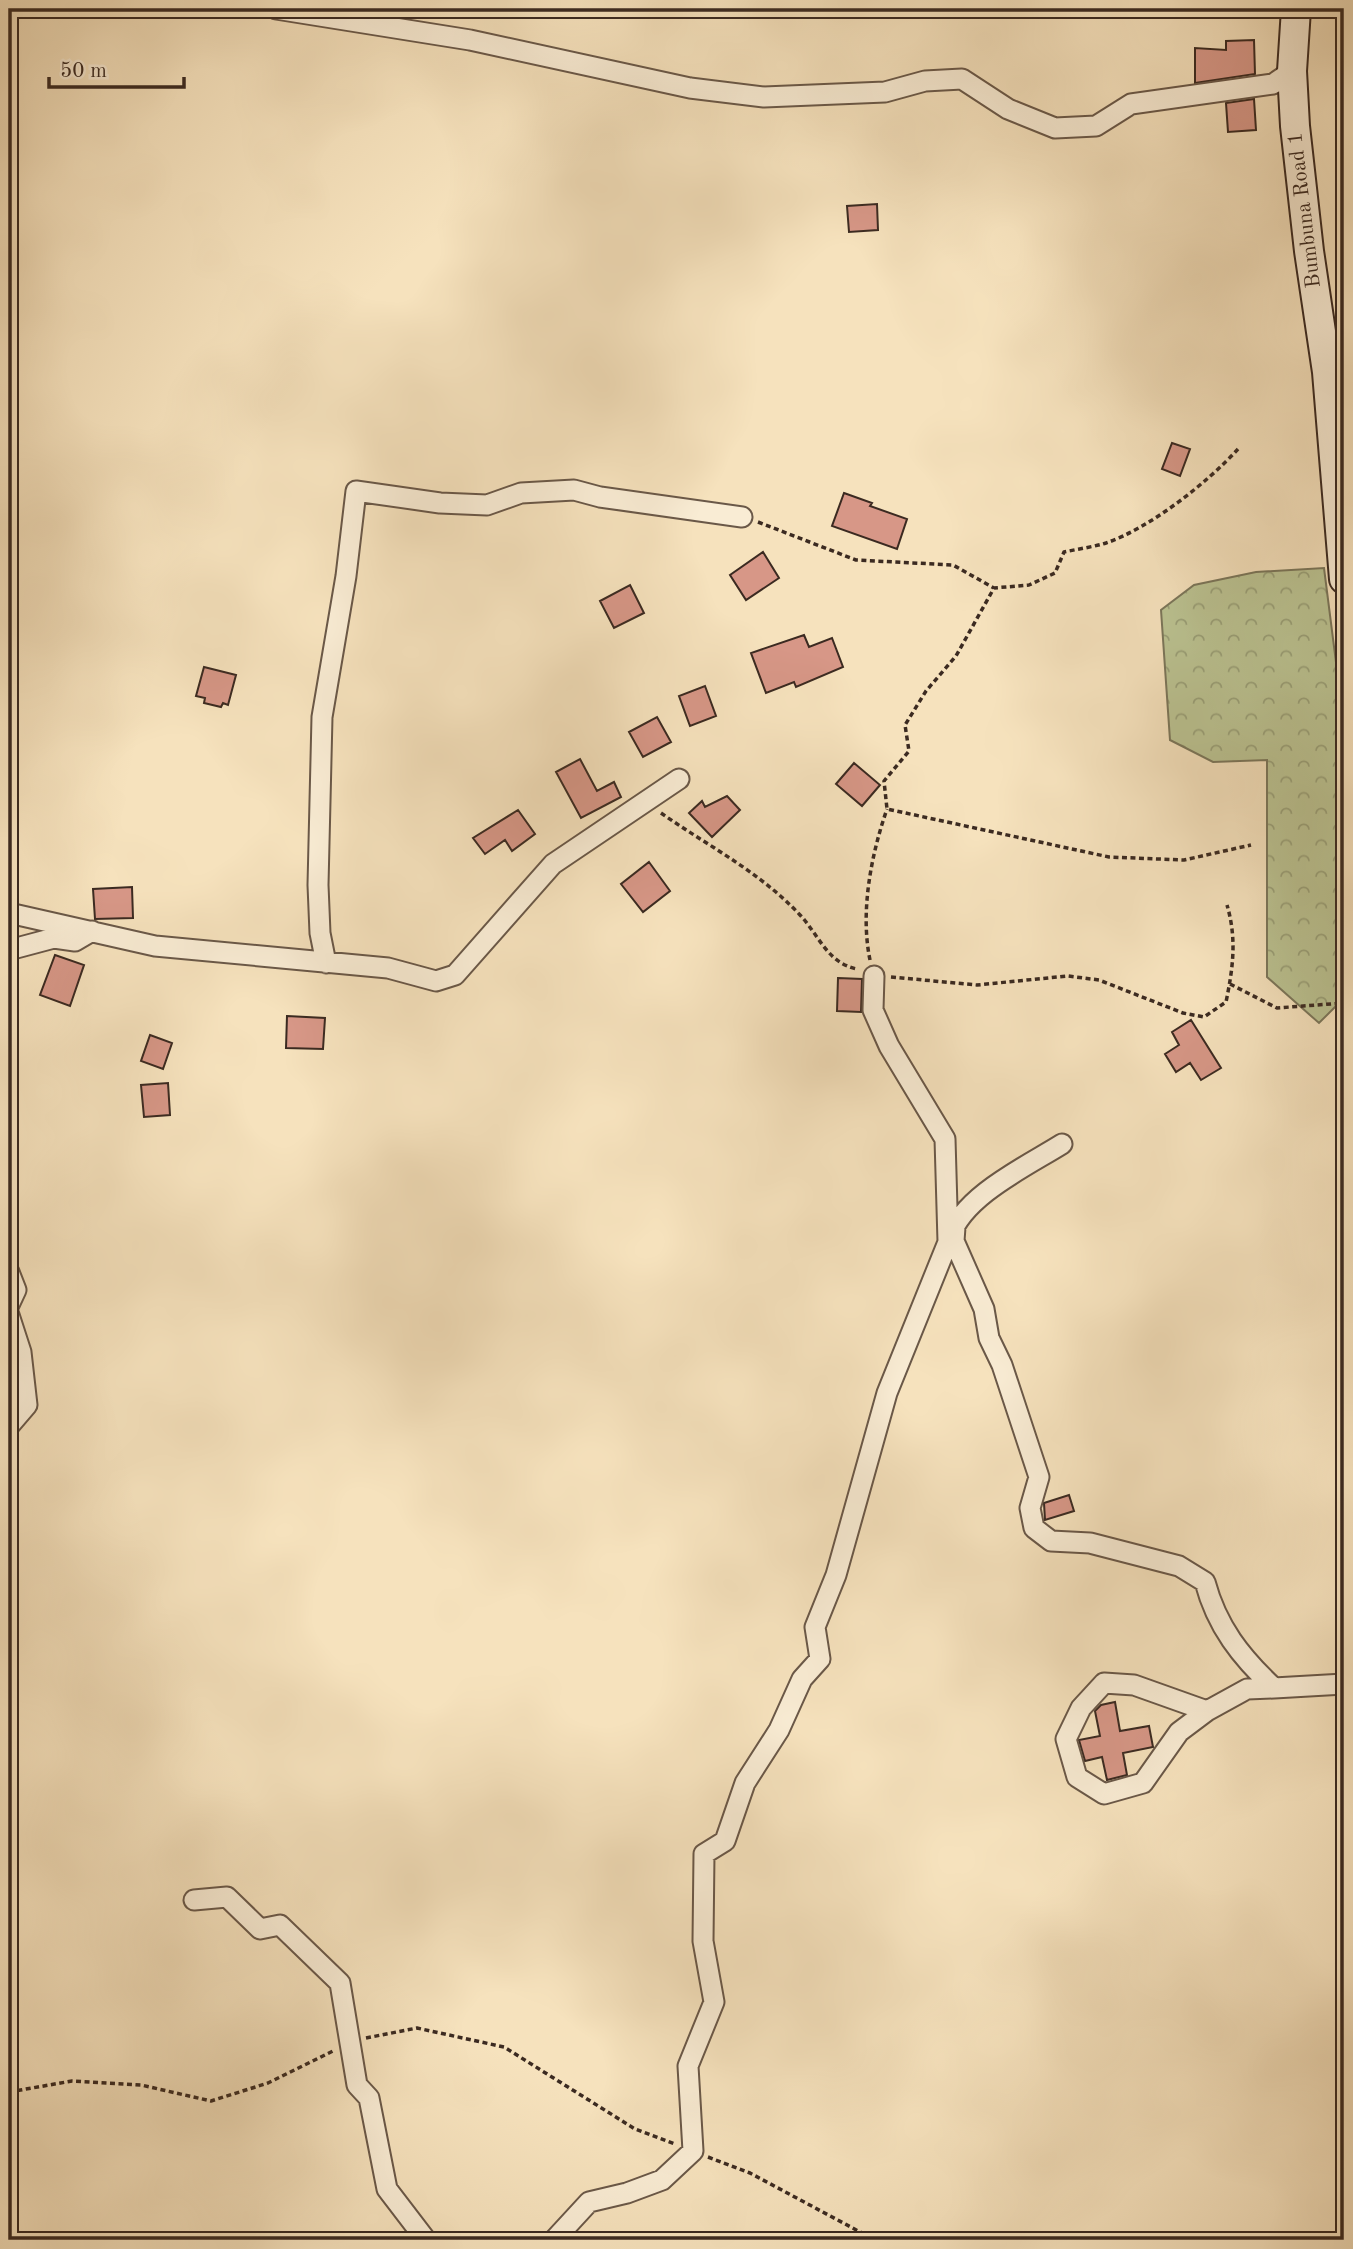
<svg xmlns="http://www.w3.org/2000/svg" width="1353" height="2249" font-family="'Old Standard TT',serif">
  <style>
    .forest { fill: url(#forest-crowns); stroke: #7b765a; stroke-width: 2 }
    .building { fill: #d79787; stroke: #3b2a21; stroke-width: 2 }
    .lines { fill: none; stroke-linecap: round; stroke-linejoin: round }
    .street-casing { stroke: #6a5848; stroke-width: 23 }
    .secondary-casing { stroke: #3b2a21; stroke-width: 32 }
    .path { stroke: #3b2a21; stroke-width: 3.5; stroke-dasharray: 5 3.5; stroke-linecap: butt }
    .street { stroke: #f9ecd4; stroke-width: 19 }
    .secondary { stroke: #f9ecd4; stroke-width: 28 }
    .labels { text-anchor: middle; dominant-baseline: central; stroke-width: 5; stroke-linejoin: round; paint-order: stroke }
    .street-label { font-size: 21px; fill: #3b2a21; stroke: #f9ecd4 }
  </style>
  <defs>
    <pattern id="forest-crowns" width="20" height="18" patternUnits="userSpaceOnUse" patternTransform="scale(1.75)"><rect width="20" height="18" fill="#bbc392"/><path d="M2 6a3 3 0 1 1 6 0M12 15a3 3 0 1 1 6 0" fill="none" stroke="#999f77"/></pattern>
  </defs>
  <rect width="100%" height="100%" fill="#f6e2bd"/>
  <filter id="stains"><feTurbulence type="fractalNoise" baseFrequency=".00286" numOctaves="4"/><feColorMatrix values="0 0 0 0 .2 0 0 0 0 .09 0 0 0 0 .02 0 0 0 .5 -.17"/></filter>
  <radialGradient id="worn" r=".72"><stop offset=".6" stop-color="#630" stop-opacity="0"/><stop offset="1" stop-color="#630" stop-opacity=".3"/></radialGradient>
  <path class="forest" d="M1324,568L1344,725V998L1319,1023L1267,977V760L1213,762L1170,740L1161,610L1194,585L1256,572Z"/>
  <path class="building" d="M1254,40L1255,74L1195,83V48L1226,50V41Z
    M1254,99L1256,130L1228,132L1226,103Z
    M877,204L878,230L849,232L847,206Z
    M1172,443L1190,449L1180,476L1162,469Z
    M844,493L872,503L870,506L907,519L897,549L832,526Z
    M763,552L779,578L746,600L730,575Z
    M630,585L644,613L614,628L600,601Z
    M804,635L809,647L832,638L843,667L796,687L794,682L766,693L751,653Z
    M204,667L236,675L228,705L223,703L221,707L204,703L205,698L196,696Z
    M705,686L716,716L690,726L679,696Z
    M657,717L671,742L643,757L629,732Z
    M580,759L597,791L614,782L621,797L581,818L556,772Z
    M854,763L880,785L862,806L836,784Z
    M727,796L740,810L712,837L689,813L702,801L705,807Z
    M518,810L535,834L512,851L505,840L485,854L473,838Z
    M649,862L670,891L643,912L621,884Z
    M132,887L133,918L95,919L93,889Z
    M55,955L84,965L70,1006L40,995Z
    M838,978L862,979L861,1012L837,1011Z
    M287,1016L325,1018L323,1049L286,1048Z
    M1191,1020L1221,1068L1201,1080L1190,1063L1176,1072L1165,1054L1179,1045L1172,1032Z
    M150,1035L172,1043L163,1069L141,1061Z
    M168,1083L170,1115L144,1117L141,1085Z
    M1069,1495L1074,1511L1045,1520L1044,1503Z
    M1115,1702L1120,1731L1149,1726L1153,1747L1123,1753L1127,1775L1107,1780L1102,1757L1085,1761L1079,1740L1100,1736L1095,1711L1101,1705Z"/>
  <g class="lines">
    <g class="street-casing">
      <path id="street" d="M276,9L470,40L690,88L764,97L885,92L925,81L962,79L1008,109L1055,128L1096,126L1131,104L1273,84L1292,71
        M9,913L155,946L388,968L436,981L455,975L553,864L679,779
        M9,950L54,938L75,941L92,931
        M326,963L320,933L318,885L322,717L346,576L356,491L440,503L487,505L521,493L574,490L600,497L742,517
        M955,1227L954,1241L984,1309L989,1338L1002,1365L1039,1477L1030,1508L1034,1528L1051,1541L1090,1543L1179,1566L1205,1582C1217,1627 1241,1657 1274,1688L1247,1689L1207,1711L1179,1732L1143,1783L1104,1794L1077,1777L1066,1739L1081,1708L1104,1683L1134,1685L1207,1711
        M950,1237C963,1196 1027,1166 1062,1144
        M9,1272L16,1290L9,1305
        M9,1315L21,1352L27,1405L9,1426
        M1274,1688L1344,1684
        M194,1900L227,1897L260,1929L280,1925L340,1983L357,2085L369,2098L387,2189L426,2240
        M554,2240L589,2202L627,2193L662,2180L693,2151L688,2066L714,2002L703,1941L704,1854L725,1841L745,1783L779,1730L802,1679L820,1659L815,1627L836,1575L887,1393L948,1242L945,1139L889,1046L873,1010L874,976"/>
    </g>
    <g class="secondary-casing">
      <path id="secondary" d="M1296,9L1292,71L1295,126L1309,251L1327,372L1344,579"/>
    </g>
    <path class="path" d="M1238,449C1207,483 1150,528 1106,543C1093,547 1078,549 1064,552L1055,573L1029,585L994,588L956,656L926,691L905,725L909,751L884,781L887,809L1109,857L1184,860L1251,845
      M758,522L856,560L953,565L994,588
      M661,813C708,846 760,872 800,915C819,935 827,963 857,969
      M870,960C860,912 871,855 887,809
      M891,977L977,985L1068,976L1099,980L1183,1013L1204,1017L1226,1002C1233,968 1237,939 1227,905
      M1230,984L1277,1008L1344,1003
      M366,2038L417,2028L504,2047L635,2129L675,2144
      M9,2092L72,2081L141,2085L211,2101L268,2083L333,2051
      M708,2157L750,2173L875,2240"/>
    <use href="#street" class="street"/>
    <use href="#secondary" class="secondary"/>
  </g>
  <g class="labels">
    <g class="street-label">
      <text transform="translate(1305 210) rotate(-97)">Bumbuna Road 1</text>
    </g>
  </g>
  <rect width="1353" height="2249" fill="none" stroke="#f6e2bd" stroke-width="35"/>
  <rect x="10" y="10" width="1332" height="2228" fill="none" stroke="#3b2a21" stroke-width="3.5"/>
  <rect x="18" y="18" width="1318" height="2214" fill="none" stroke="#3b2a21" stroke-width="2"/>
  <path d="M49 77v10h135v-10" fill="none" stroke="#3b2a21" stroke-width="3.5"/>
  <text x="60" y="77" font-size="21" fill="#3b2a21" stroke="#f9ecd4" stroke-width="5" paint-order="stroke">50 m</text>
  <rect width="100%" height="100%" filter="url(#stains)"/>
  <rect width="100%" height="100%" fill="url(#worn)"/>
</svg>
